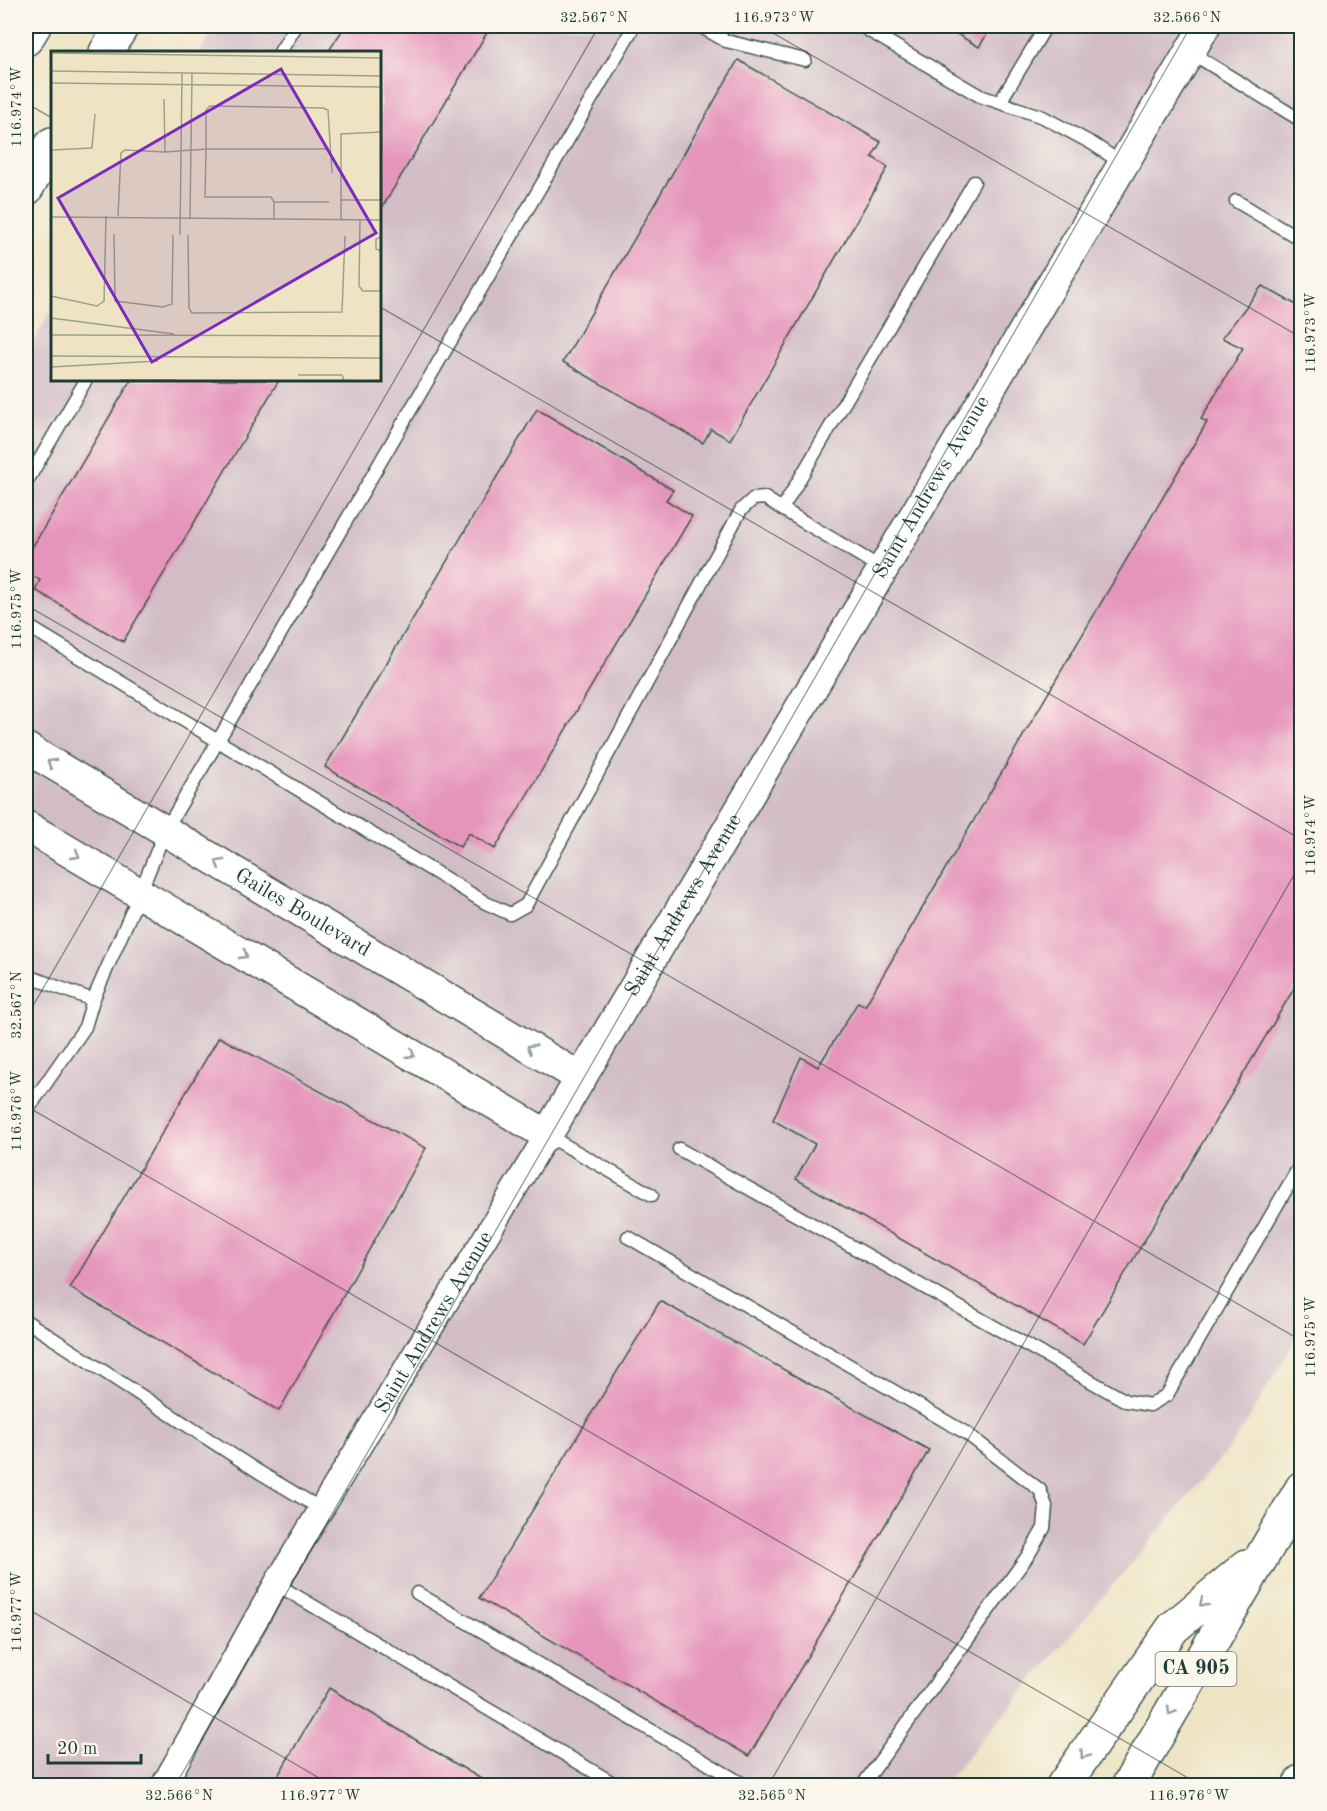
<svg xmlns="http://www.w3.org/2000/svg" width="1327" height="1811" font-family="'Old Standard TT',serif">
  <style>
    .industrial { fill: #d2bdc6 }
    .building { fill: #e594bb }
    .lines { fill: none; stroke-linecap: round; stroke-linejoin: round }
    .service-casing { stroke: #3e564a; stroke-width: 15 }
    .minor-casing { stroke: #3e564a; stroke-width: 27 }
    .tertiary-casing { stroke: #3e564a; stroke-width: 33 }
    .primary-casing { stroke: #3e564a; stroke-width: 36 }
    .motorway-casing { stroke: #3e564a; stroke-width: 36 }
    .service { stroke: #fff; stroke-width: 12 }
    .minor { stroke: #fff; stroke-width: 24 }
    .tertiary { stroke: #fff; stroke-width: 30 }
    .primary { stroke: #fff; stroke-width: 33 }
    .motorway { stroke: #fff; stroke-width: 33 }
    .oneway { stroke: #8f9e9a }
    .ticks { fill: none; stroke: #1f3d34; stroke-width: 1.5; stroke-opacity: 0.45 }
    .labels { text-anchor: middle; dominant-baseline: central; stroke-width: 6; stroke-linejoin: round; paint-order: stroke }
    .shield { fill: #fbf7ec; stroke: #61756b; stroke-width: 1.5 }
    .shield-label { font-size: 20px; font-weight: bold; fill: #1f3d34 }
    .street-label { font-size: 21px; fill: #1f3d34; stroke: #fbf7ec }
    .inset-road { fill: none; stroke: #9ba18a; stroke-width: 1.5 }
    .view { fill: #7b2cbf; fill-opacity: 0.15; stroke: #7b2cbf; stroke-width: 3 }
    .inset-edge { fill: none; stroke: #1f3d34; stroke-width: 3 }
    .neatline { fill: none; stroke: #1f3d34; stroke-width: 2 }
    .ticks-label { font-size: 15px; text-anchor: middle; fill: #1f3d34 }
  </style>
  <rect width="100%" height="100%" fill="#fbf7ec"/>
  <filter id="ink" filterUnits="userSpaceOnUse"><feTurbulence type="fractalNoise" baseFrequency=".0167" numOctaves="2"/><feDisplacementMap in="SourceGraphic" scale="12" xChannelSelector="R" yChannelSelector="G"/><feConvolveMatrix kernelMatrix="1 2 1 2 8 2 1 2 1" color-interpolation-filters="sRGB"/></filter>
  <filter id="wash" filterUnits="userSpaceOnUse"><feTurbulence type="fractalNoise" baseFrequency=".008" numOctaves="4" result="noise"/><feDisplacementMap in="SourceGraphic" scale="24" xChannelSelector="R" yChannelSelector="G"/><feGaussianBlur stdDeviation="1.35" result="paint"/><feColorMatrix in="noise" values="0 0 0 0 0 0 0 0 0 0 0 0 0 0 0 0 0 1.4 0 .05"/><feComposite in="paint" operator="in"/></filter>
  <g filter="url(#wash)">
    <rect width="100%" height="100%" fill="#eee4c4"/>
    <path class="industrial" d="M216,26H1301L1302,1329L1236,1440L943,1785L26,1786V354L52,308V380H380V52H200Z"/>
    <g id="blocks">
      <path class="building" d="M345,26H491L380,211V52H328Z
        M943,26H992L979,47Z
        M738,60L881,142L872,157L888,167L730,440L711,429L703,443L563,362Z
        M1262,286L1302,308V975L1083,1344L796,1179L815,1144L773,1120L801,1057L818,1067L858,1002L865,1006L1207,422L1201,419L1243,348L1222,338Z
        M131,380H279L123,642L35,590L40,580L26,572V558Z
        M537,409L673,490L666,500L692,516L495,849L469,833L460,847L325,767Z
        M219,1037L426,1148L279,1411L70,1288Z
        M660,1301L929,1450L749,1756L479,1598Z
        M329,1688L493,1786H272Z"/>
    </g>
  </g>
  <g filter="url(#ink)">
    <use href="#blocks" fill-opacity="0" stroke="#3e564a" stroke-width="1.5"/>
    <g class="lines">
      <g class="service-casing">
        <path id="service" d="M634,26L218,741L486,903L510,914L526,905L741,510L753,499L765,498L782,509
          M700,26L726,41L805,60
          M861,26L980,96L1043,117L1093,144L1123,164
          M280,52L296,26
          M1190,52L1302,121
          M1000,102L1046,26
          M1236,201L1302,240
          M26,483L86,380
          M883,569L782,509L974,182
          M26,625L218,741L165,831L140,893L93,1000
          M26,973L33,978L93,1000L85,1027L26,1112
          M547,1135L652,1195
          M679,1149L1126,1401L1150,1405L1167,1395L1302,1162
          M628,1237L966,1433L1040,1490L1046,1506L1044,1528L1029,1554L862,1786
          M26,1321L259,1472L321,1509
          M276,1584L618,1786
          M417,1593L746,1786"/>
      </g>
      <g class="minor-casing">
        <g id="minor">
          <path id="s1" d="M163,1786L276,1584L547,1135"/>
        </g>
      </g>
      <g class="tertiary-casing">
        <g id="tertiary">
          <path id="s2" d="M26,748L581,1078"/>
          <path id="s3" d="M26,826L547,1135L1205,26"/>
        </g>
      </g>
      <g class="primary-casing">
        <path id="primary" d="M26,39L34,26
          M106,52L122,26
          M26,189L52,144"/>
      </g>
      <g class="motorway-casing">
        <path id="motorway" d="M1063,1786L1173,1628L1247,1566
          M1128,1786L1302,1488
          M1299,1786L1302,1781"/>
      </g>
      <use href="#service" class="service"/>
      <use href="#minor" class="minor"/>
      <use href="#tertiary" class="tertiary"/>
      <use href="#primary" class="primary"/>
      <use href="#motorway" class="motorway"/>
    </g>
    <defs><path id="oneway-chevron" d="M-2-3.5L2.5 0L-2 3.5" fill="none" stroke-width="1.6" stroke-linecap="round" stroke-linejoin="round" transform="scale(1.5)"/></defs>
    <g class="oneway">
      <use href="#oneway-chevron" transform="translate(51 763) rotate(-149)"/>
      <use href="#oneway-chevron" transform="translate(76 855) rotate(30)"/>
      <use href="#oneway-chevron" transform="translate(219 863) rotate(-149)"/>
      <use href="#oneway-chevron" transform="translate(244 955) rotate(31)"/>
      <use href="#oneway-chevron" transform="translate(531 1048) rotate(-149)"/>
      <use href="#oneway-chevron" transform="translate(411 1054) rotate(31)"/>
      <use href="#oneway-chevron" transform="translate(1203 1603) rotate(140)"/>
      <use href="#oneway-chevron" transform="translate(1171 1711) rotate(120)"/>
      <use href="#oneway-chevron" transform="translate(1084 1755) rotate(125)"/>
    </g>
  </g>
  <path class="ticks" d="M761,26L1302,338M26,103L52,118M380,307L1302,840M26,605L1302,1341M26,1018L599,26M26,1106L1202,1786M26,1608L333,1786M175,1786L1191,26M768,1786L1302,861"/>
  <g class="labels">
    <rect class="shield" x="1155.5" y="1652" width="81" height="34" rx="4.5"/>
    <g class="shield-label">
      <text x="1196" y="1669">CA 905</text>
    </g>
    <g class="street-label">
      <text stroke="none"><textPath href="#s3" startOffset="1359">Saint Andrews Avenue</textPath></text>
      <text stroke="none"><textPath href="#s3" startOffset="873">Saint Andrews Avenue</textPath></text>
      <text stroke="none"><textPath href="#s2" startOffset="322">Gailes Boulevard</textPath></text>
      <text stroke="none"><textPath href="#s1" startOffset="537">Saint Andrews Avenue</textPath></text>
    </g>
  </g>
  <g transform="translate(51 51)">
    <rect width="330" height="330" fill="#eee4c4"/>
    <path class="inset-road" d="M0,2L330,7M0,20L330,25M0,32L330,36M0,99L41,97L44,63M114,101L155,98V59L159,55L272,57L277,59L281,122M289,149H330M223,151L220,146H154L155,98H277M67,165L70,102L74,99L114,101L113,48M0,166L330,169M139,167L141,23M223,168V151H278M290,168V83L330,81M309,169L308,235L312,240H330M63,183L64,250L112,256L121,253L122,184M129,184L131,23M137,184L138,257L141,262L291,261L294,185M330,186L325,188V198L330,200M0,245L46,255L53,250L55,165M0,267L123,283M0,284L330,285M0,305L330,307M0,316L107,310M247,324H291L293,329M68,329H125"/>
    <path class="view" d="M230,18L325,182L101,311L7,147Z"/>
    <rect width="330" height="330" class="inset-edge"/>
  </g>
  <rect width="1327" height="1811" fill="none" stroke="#fbf7ec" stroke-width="66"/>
  <path d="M48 1754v9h93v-9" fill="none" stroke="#1f3d34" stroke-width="3"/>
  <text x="57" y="1754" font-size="18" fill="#1f3d34" stroke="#fbf7ec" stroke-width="4.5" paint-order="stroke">20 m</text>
  <rect x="33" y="33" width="1261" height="1745" class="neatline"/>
  <g class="ticks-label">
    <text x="594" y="22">32.567°N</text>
    <text x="774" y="22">116.973°W</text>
    <text x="1187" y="22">32.566°N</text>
    <text transform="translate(16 107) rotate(-90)" y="5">116.974°W</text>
    <text transform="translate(1310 333) rotate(-90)" y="5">116.973°W</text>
    <text transform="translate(16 609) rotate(-90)" y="5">116.975°W</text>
    <text transform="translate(1310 835) rotate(-90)" y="5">116.974°W</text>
    <text transform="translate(16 1005) rotate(-90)" y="5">32.567°N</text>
    <text transform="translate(16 1111) rotate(-90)" y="5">116.976°W</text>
    <text transform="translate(1310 1337) rotate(-90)" y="5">116.975°W</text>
    <text transform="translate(16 1612) rotate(-90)" y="5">116.977°W</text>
    <text x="179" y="1800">32.566°N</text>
    <text x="320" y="1800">116.977°W</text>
    <text x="772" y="1800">32.565°N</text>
    <text x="1189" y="1800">116.976°W</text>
  </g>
</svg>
